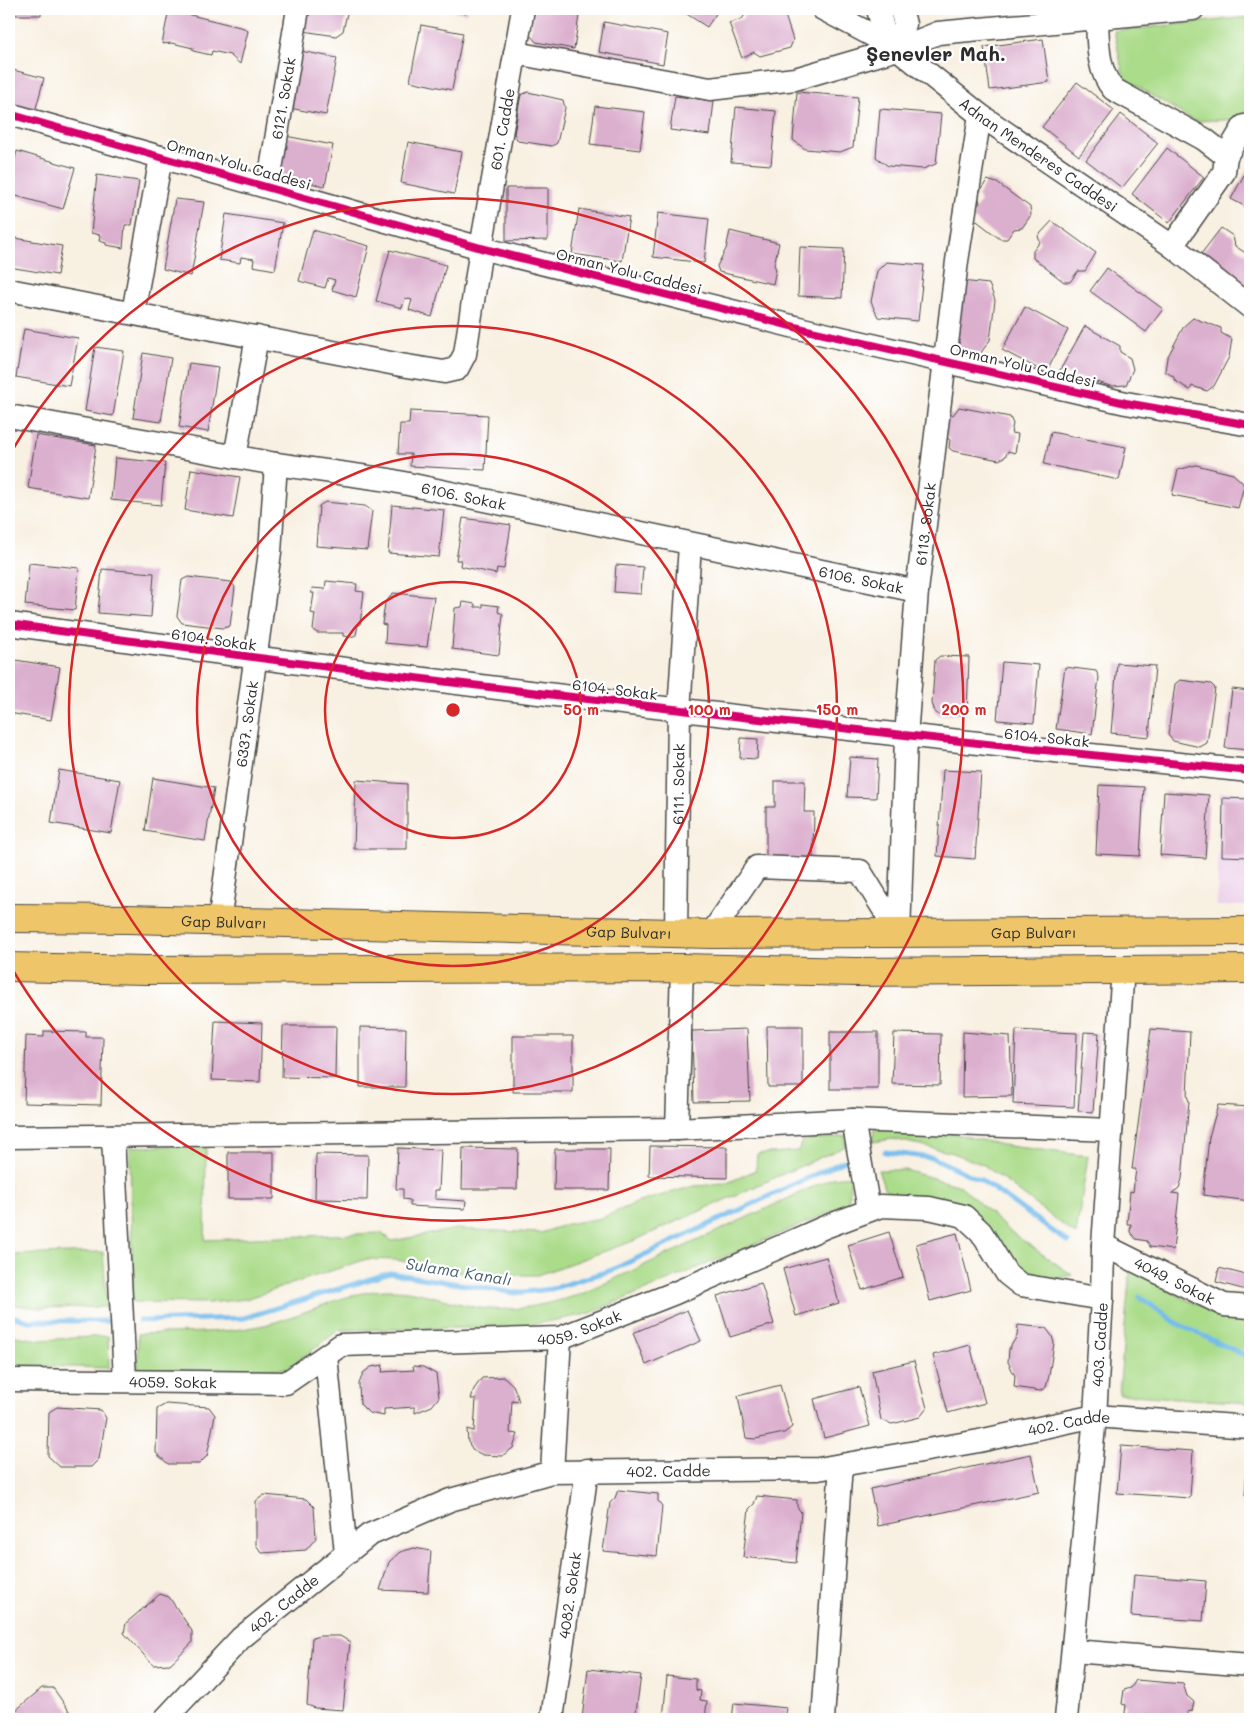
<svg xmlns="http://www.w3.org/2000/svg" width="1259" height="1728" font-family="Mali,sans-serif">
  <style>
    .built { fill: #ecd1ea }
    .green { fill: #abdc8a; stroke: #6b845a }
    .lines { fill: none; stroke-linecap: round; stroke-linejoin: round }
    .stream { stroke: #74bcec; stroke-width: 5 }
    .building { fill: #dbafce }
    .minor-casing { stroke: #4a4946; stroke-width: 25 }
    .highway-casing { stroke: #4a4946; stroke-width: 30 }
    .minor { stroke: #fff; stroke-width: 22 }
    .highway { stroke: #eec569; stroke-width: 28 }
    .cycleway-casing { stroke: #fff; stroke-width: 11 }
    .cycleway { stroke: #d6006c; stroke-width: 8 }
    .ring { fill: none; stroke: #d62828; stroke-width: 2.5 }
    .labels { text-anchor: middle; dominant-baseline: central; stroke-width: 4.5; stroke-linejoin: round; paint-order: stroke }
    .street-label { font-size: 15px; fill: #2b2b2b; stroke: #fff }
    .water-label { font-size: 16px; font-style: italic; fill: #455e6f; stroke: #fff }
    .district-label { font-size: 20px; font-weight: bold; fill: #2b2b2b; stroke: #fff }
    .centre { fill: #d62828; stroke: #fff; stroke-width: 2.5 }
    .ring-label { font-size: 15px; text-anchor: middle; font-weight: bold; fill: #d62828; stroke: #fff; stroke-width: 4.5; stroke-linejoin: round; paint-order: stroke }
  </style>
  <rect width="100%" height="100%" fill="#fff"/>
  <filter id="ink" filterUnits="userSpaceOnUse"><feTurbulence type="fractalNoise" baseFrequency=".02" numOctaves="2"/><feDisplacementMap in="SourceGraphic" scale="10" xChannelSelector="R" yChannelSelector="G"/><feConvolveMatrix kernelMatrix="1 2 1 2 8 2 1 2 1" color-interpolation-filters="sRGB"/></filter>
  <filter id="wash" filterUnits="userSpaceOnUse"><feTurbulence type="fractalNoise" baseFrequency=".0096" numOctaves="4" result="noise"/><feDisplacementMap in="SourceGraphic" scale="20" xChannelSelector="R" yChannelSelector="G"/><feGaussianBlur stdDeviation="1.12" result="paint"/><feColorMatrix in="noise" values="0 0 0 0 0 0 0 0 0 0 0 0 0 0 0 0 0 1.4 0 .05"/><feComposite in="paint" operator="in"/></filter>
  <g filter="url(#wash)">
    <rect width="100%" height="100%" fill="#f8f0e1"/>
    <path class="built" d="M1220,792L1250,793V906H1217Z"/>
    <path class="green" d="M1250,17V119L1194,121L1124,78L1114,31Z
      M874,1129L952,1133L1002,1145L1088,1156L1076,1235L984,1165L953,1153L924,1146L893,1139L873,1142Z
      M845,1136L846,1146L633,1241L538,1275H492L450,1271L397,1260L367,1259L246,1299L208,1303L133,1302L130,1147L206,1145L205,1240L382,1233L392,1241L456,1229L541,1233L567,1224L601,1218L639,1202L694,1186L725,1184L756,1170L757,1154L798,1151L802,1141Z
      M878,1170H905L961,1186L1008,1230L1072,1275L1057,1279L1033,1278L1019,1274L995,1242L892,1194L884,1188Z
      M851,1176L848,1205L588,1314L518,1327L339,1330L292,1365L282,1369L138,1370V1334C178,1332 221,1334 260,1326C302,1317 344,1291 388,1290C416,1289 446,1301 474,1307C510,1314 548,1304 582,1294L832,1178Z
      M103,1252L107,1307L38,1308L9,1304V1255Z
      M1130,1269L1187,1300L1250,1326V1403L1119,1394Z
      M9,1335L40,1340L108,1336L109,1368L9,1365Z"/>
    <g class="lines">
      <path class="stream" d="M885,1152L933,1158L981,1180L1068,1242
        M1140,1297L1178,1324L1244,1355H1250
        M9,1315L29,1321H109
        M139,1321L244,1318L390,1273L515,1293L551,1289L612,1270L844,1161"/>
    </g>
    <g id="blocks">
      <path class="building" d="M9,9H41V15H9Z
        M303,9H348L343,31L336,36L303,31Z
        M445,9H467L466,13Z
        M535,9H580L574,49L536,42L530,35Z
        M679,9H719L707,27Z
        M759,9H783L793,40L790,48L760,56L754,52L742,58L729,23L742,19L746,13Z
        M174,11L244,28L248,31L240,64L230,55L212,51L211,55L193,51V48L172,43L162,44L168,14Z
        M604,22L668,34L663,64L599,52Z
        M421,25L463,33L452,90L410,81Z
        M1043,39L1049,82L990,90L984,47Z
        M295,50L337,58L326,115L284,107Z
        M9,69L44,78L35,112L9,104Z
        M1077,82L1114,110L1079,156L1042,127Z
        M528,92L563,100L565,108L557,143L552,146L518,141L514,134L521,95Z
        M797,92L858,97L853,147L840,152L805,149L793,140Z
        M675,96L714,101L710,135L670,130Z
        M595,106L645,112L640,150L590,144Z
        M736,107L776,111L771,165L731,162Z
        M880,109L941,114L936,164L923,169L888,166L876,157Z
        M1121,114L1158,143L1122,188L1086,160Z
        M280,135L333,145L325,186L272,176Z
        M408,142L462,152L454,194L401,183Z
        M1167,148L1204,177L1169,223L1132,194Z
        M17,151L75,168L63,209L9,194V182Z
        M1250,164V209L1231,199Z
        M97,175L139,181L132,225H125L123,248L106,245V243L99,241L100,235L91,233Z
        M987,180L997,183L1030,207L1031,215L1022,228L1014,229L1007,239H1000L973,218L974,210L980,203L978,195Z
        M506,188H548V240L506,241Z
        M175,199L204,202L191,276L163,269Z
        M579,209L629,217L622,261L572,254Z
        M658,213L709,219L704,263L653,257Z
        M226,214L283,223L275,270L253,266L254,259L241,257L240,263L219,260Z
        M1052,221L1096,253L1085,271H1078L1070,282H1064L1033,258V251L1040,242L1038,236Z
        M1221,228L1233,236L1235,246L1250,256V283L1241,296L1194,263Z
        M313,230L369,246L356,297L332,290L335,280L328,278L325,288L299,281Z
        M730,231L779,243L774,265L776,269L773,284L719,272L717,266L726,249Z
        M9,237L62,246L57,275L9,267Z
        M800,247L844,249L842,298L798,296Z
        M390,250L446,265L432,317L409,310L412,300L405,298L402,308L376,301Z
        M886,262L924,265L918,321L878,317L871,302L877,271Z
        M1107,268L1163,309L1146,332L1090,291Z
        M961,281L989,284L995,300L990,340L980,354L953,350Z
        M1025,307L1068,330L1046,373L1002,350Z
        M1193,318L1221,328V333L1232,339L1229,357L1214,386L1207,391L1192,386L1190,390L1174,380V377L1165,371L1167,358L1184,326Z
        M1085,326L1120,346V352L1130,358L1133,369L1126,385L1111,386L1059,372Z
        M24,329L78,338L69,386L16,377Z
        M95,347L124,351L113,416L85,411Z
        M143,353L171,358L161,422L133,418Z
        M189,363L218,367L208,432L179,427Z
        M959,407L1010,417L1013,424L1011,433L1018,434L1015,453L1008,451L1005,457L999,460L953,451L949,448L950,440L944,435L947,414L953,415Z
        M410,411L488,415L485,470L410,466L411,454H398L400,424H409Z
        M1051,432L1126,447L1119,480L1044,464Z
        M36,435L96,445L88,498L28,488Z
        M115,458L165,463L161,505L111,500Z
        M1196,465L1233,474L1242,482L1244,486L1238,508L1172,495L1178,470Z
        M191,469L240,477L233,518L185,510Z
        M325,502L365,506L372,511L367,550L316,546L319,506Z
        M392,505L444,510L439,557L388,553Z
        M463,518L511,525L504,569L497,568L496,574L460,566L461,560H456Z
        M29,563L79,568L75,610L25,605Z
        M616,565L643,567L641,594L614,592Z
        M102,569L154,573L151,617L98,613Z
        M188,577L231,582L235,587L230,626L223,628L182,623L177,616L182,580Z
        M326,581L357,584L356,591L364,592L360,625L358,624L356,635L351,637L343,636V633H317L313,630L315,614L311,613L314,593H311L312,588L325,589Z
        M393,593L434,597L427,647L385,643L386,625L382,624L385,603Z
        M463,602L475,604V607H483V604L499,606L498,612L503,614L499,655L452,649L455,608L462,607Z
        M940,656L969,657L967,714L939,715L935,712L932,703L935,660Z
        M9,659L60,667L51,720L9,713Z
        M1002,662L1039,665L1034,723L997,720Z
        M1117,663L1155,666L1149,737L1111,733Z
        M1065,667L1096,671L1099,677L1092,734L1056,729Z
        M1180,680L1211,684L1215,688L1207,743L1200,747L1173,741L1168,735L1175,684Z
        M1232,689L1250,691V750L1225,748Z
        M741,738L758,739L757,759L740,758Z
        M850,757L878,759L876,798L847,797Z
        M59,770L120,780L111,833L51,823Z
        M943,770L981,772L975,859L937,856Z
        M153,778L214,788L205,841L145,831Z
        M356,780L407,784V849H354Z
        M775,781H805L804,812H814L813,859L766,858V807H775Z
        M1099,785L1144,787L1140,856L1096,854Z
        M1164,792L1209,795L1205,858L1160,855Z
        M1223,798L1250,799V857L1222,856Z
        M215,1021L262,1023L260,1082L212,1080Z
        M283,1026H336L335,1078L282,1077Z
        M767,1026H803V1087H768Z
        M360,1027L406,1028L405,1087H360Z
        M747,1029L750,1101L694,1102L692,1031Z
        M1151,1029L1190,1032L1187,1096L1189,1101L1182,1179L1179,1188L1172,1193L1179,1194L1173,1250L1150,1247L1147,1241L1136,1239L1130,1232L1131,1224H1127L1130,1191L1133,1192L1136,1169H1132Z
        M1016,1030L1077,1033L1074,1107L1013,1104Z
        M44,1031L86,1032V1037H103L101,1105L24,1103L26,1036L44,1037Z
        M830,1032H878V1089H830Z
        M963,1032L1010,1036L1012,1096L962,1097Z
        M1084,1032L1099,1033L1093,1112L1078,1111Z
        M894,1033L941,1034L940,1085L892,1084Z
        M513,1036H573V1092H513Z
        M1218,1105L1250,1107V1201L1203,1195L1209,1137Z
        M650,1146L727,1147V1178L649,1176Z
        M398,1148L441,1150L439,1190H435V1199L466,1201L465,1209L410,1206V1200L403,1199V1189H396Z
        M463,1148L518,1149L517,1189H462Z
        M555,1149H610L609,1190H554Z
        M228,1152H274V1199H228Z
        M316,1154L368,1155L367,1200L315,1199Z
        M889,1232L903,1277L862,1290L848,1245Z
        M957,1233L971,1290L930,1301L916,1244Z
        M826,1257L839,1303L796,1316L783,1269Z
        M1219,1268L1250,1276V1291L1216,1282Z
        M761,1283L774,1324L730,1337L717,1296Z
        M687,1310L701,1341L646,1365L633,1333Z
        M1018,1325L1046,1328L1052,1336L1054,1343L1049,1376L1046,1387L1040,1391L1014,1387L1015,1376L1008,1362L1009,1349L1017,1336Z
        M970,1345L985,1403L948,1413L933,1355Z
        M914,1361L927,1408L920,1417L892,1424L881,1420L872,1371Z
        M383,1365L382,1372L414,1370L413,1366L423,1367L436,1374L439,1397L432,1406L415,1413V1407L384,1409V1416L369,1413L360,1404L359,1384L363,1373L371,1367Z
        M504,1377L513,1385L517,1395L519,1402L512,1401L510,1433L518,1434L513,1448L502,1456L483,1455L473,1450L468,1442L467,1429L474,1431L476,1399H471L474,1389L482,1378Z
        M780,1385L792,1427L784,1433L755,1439L746,1438L738,1396Z
        M859,1387L870,1426L824,1438L814,1399Z
        M166,1404L209,1407L215,1415L207,1456L199,1464H168L156,1453L157,1409Z
        M57,1407L101,1410L106,1418L99,1459L91,1467H60L48,1456L49,1412Z
        M1121,1446L1193,1451L1190,1498L1117,1493Z
        M1248,1451L1250,1452V1495H1245Z
        M1031,1454L1039,1492L878,1526L870,1489Z
        M618,1490L658,1494V1501L662,1506L657,1556L603,1551L610,1503L615,1498Z
        M264,1495L306,1499L314,1507L316,1538L306,1550L262,1553L256,1545V1501Z
        M757,1496L797,1500V1507L801,1512L796,1563L743,1557L749,1509L754,1504Z
        M414,1548L431,1551L428,1592L380,1590L389,1562L400,1552Z
        M1134,1575L1206,1581L1203,1621L1131,1616Z
        M160,1594L169,1597L192,1631V1643L170,1664L153,1665L124,1633L126,1623Z
        M320,1636H340L350,1642L343,1710L315,1708L307,1705L312,1638Z
        M588,1669L641,1675L635,1719H582Z
        M667,1676L696,1679V1690L701,1691L700,1700L707,1701L705,1719H663Z
        M1136,1680L1183,1684L1187,1696L1194,1702L1192,1711L1187,1712V1719H1131L1125,1713L1126,1705L1122,1704L1124,1690L1131,1688Z
        M42,1688H53L75,1719H9V1716Z
        M734,1703L787,1708L785,1719H732Z"/>
    </g>
  </g>
  <g filter="url(#ink)">
    <use href="#blocks" fill-opacity="0" stroke="#4a4946" stroke-width="1"/>
    <g class="lines">
      <g class="minor-casing">
        <g id="minor">
          <path id="s1" d="M823,9L898,49L980,115L1172,246L1250,307"/>
          <path d="M878,9L883,29L898,49L905,24L901,9"/>
          <path d="M1097,18C1098,42 1097,70 1113,89L1204,139L1226,156L1224,172L1172,246"/>
          <path d="M515,53L710,89L795,79L898,49L938,33L1193,9"/>
          <path d="M9,114L481,248L811,331L1126,403L1250,425"/>
          <path d="M1226,156L1244,126L1250,125"/>
          <path id="s2" d="M268,187L298,9"/>
          <path id="s3" d="M9,290L401,365L444,372L457,369L465,354L481,248L523,9"/>
          <path d="M133,313L161,157"/>
          <path id="s4" d="M9,416L276,464L389,480L917,591"/>
          <path d="M235,457L257,337"/>
          <path d="M9,624C422,682 835,730 1250,771"/>
          <path id="s5" d="M219,923L270,552L276,464"/>
          <path id="s6" d="M676,933L679,711L690,545"/>
          <path d="M711,934L757,867L860,871L899,934"/>
          <path id="s7" d="M899,934L906,737L917,591L957,261L980,115"/>
          <path d="M853,1120L869,1210"/>
          <path d="M677,1129L682,968"/>
          <path d="M113,1136L125,1380"/>
          <path d="M9,1137L677,1129L853,1120L1111,1130"/>
          <path id="s8" d="M1103,1245L1224,1305L1250,1307"/>
          <path d="M326,1356L346,1553"/>
          <path id="s9" d="M9,1380L286,1383L341,1345L560,1338L675,1293L825,1227L881,1206L929,1208L964,1216L981,1232L1007,1274L1021,1285L1102,1299"/>
          <path d="M552,1472L560,1338"/>
          <path d="M1073,1651L1250,1665"/>
          <path id="s10" d="M165,1719L241,1638L369,1535L450,1500L552,1472L818,1469L979,1441L1095,1416L1250,1427"/>
          <path id="s11" d="M552,1719L587,1470"/>
          <path d="M823,1719L841,1465"/>
          <path id="s12" d="M1066,1719L1095,1416L1102,1299L1103,1245L1123,969"/>
        </g>
      </g>
      <g class="highway-casing">
        <g id="highway">
          <path id="s13" d="M9,918L128,919L711,934L1250,931"/>
          <path d="M9,967L145,970L682,968L855,972L1250,969"/>
        </g>
      </g>
      <use href="#minor" class="minor"/>
      <use href="#highway" class="highway"/>
      <g class="cycleway-casing">
        <path id="cycleway" d="M9,114L481,248L811,331L1126,403L1250,425
          M9,624C422,682 835,730 1250,771"/>
      </g>
      <use href="#cycleway" class="cycleway"/>
    </g>
  </g>
  <g class="ring">
    <circle cx="453" cy="710" r="128"/>
    <circle cx="453" cy="710" r="256"/>
    <circle cx="453" cy="710" r="384"/>
    <path d="M10 454A511 511 0 1 1 10 965"/>
  </g>
  <g class="labels">
    <g class="street-label">
      <text stroke="none"><textPath href="#s2" startOffset="90">6121. Sokak</textPath></text>
      <text stroke="none"><textPath href="#s3" startOffset="701">601. Cadde</textPath></text>
      <text stroke="none"><textPath href="#s1" startOffset="261">Adnan Menderes Caddesi</textPath></text>
      <text transform="translate(239 164) rotate(16)">Orman Yolu Caddesi</text>
      <text transform="translate(629 271) rotate(14)">Orman Yolu Caddesi</text>
      <text transform="translate(1023 365) rotate(13)">Orman Yolu Caddesi</text>
      <text stroke="none"><textPath href="#s4" startOffset="462">6106. Sokak</textPath></text>
      <text stroke="none"><textPath href="#s7" startOffset="411">6113. Sokak</textPath></text>
      <text stroke="none"><textPath href="#s4" startOffset="868">6106. Sokak</textPath></text>
      <text transform="translate(214 639) rotate(8)">6104. Sokak</text>
      <text transform="translate(615 689) rotate(7)">6104. Sokak</text>
      <text stroke="none"><textPath href="#s5" startOffset="201">6337. Sokak</textPath></text>
      <text transform="translate(1047 737) rotate(6)">6104. Sokak</text>
      <text stroke="none"><textPath href="#s6" startOffset="149">6111. Sokak</textPath></text>
      <text stroke="none"><textPath href="#s13" startOffset="215">Gap Bulvarı</textPath></text>
      <text stroke="none"><textPath href="#s13" startOffset="620">Gap Bulvarı</textPath></text>
      <text stroke="none"><textPath href="#s13" startOffset="1025">Gap Bulvarı</textPath></text>
      <text stroke="none"><textPath href="#s8" startOffset="80">4049. Sokak</textPath></text>
      <text stroke="none"><textPath href="#s9" startOffset="584">4059. Sokak</textPath></text>
      <text stroke="none"><textPath href="#s12" startOffset="376">403. Cadde</textPath></text>
      <text stroke="none"><textPath href="#s9" startOffset="164">4059. Sokak</textPath></text>
      <text stroke="none"><textPath href="#s10" startOffset="991">402. Cadde</textPath></text>
      <text stroke="none"><textPath href="#s10" startOffset="586">402. Cadde</textPath></text>
      <text stroke="none"><textPath href="#s11" startOffset="125">4082. Sokak</textPath></text>
      <text stroke="none"><textPath href="#s10" startOffset="166">402. Cadde</textPath></text>
    </g>
    <g class="water-label">
      <text transform="translate(459 1271) rotate(9)">Sulama Kanalı</text>
    </g>
    <g class="district-label">
      <text x="936" y="53">Şenevler Mah.</text>
    </g>
  </g>
  <circle cx="453" cy="710" r="8" class="centre"/>
  <g class="ring-label">
    <text x="581" y="715">50 m</text>
    <text x="709" y="715">100 m</text>
    <text x="837" y="715">150 m</text>
    <text x="964" y="715">200 m</text>
  </g>
  <rect width="1259" height="1728" fill="none" stroke="#fff" stroke-width="30"/>
</svg>
